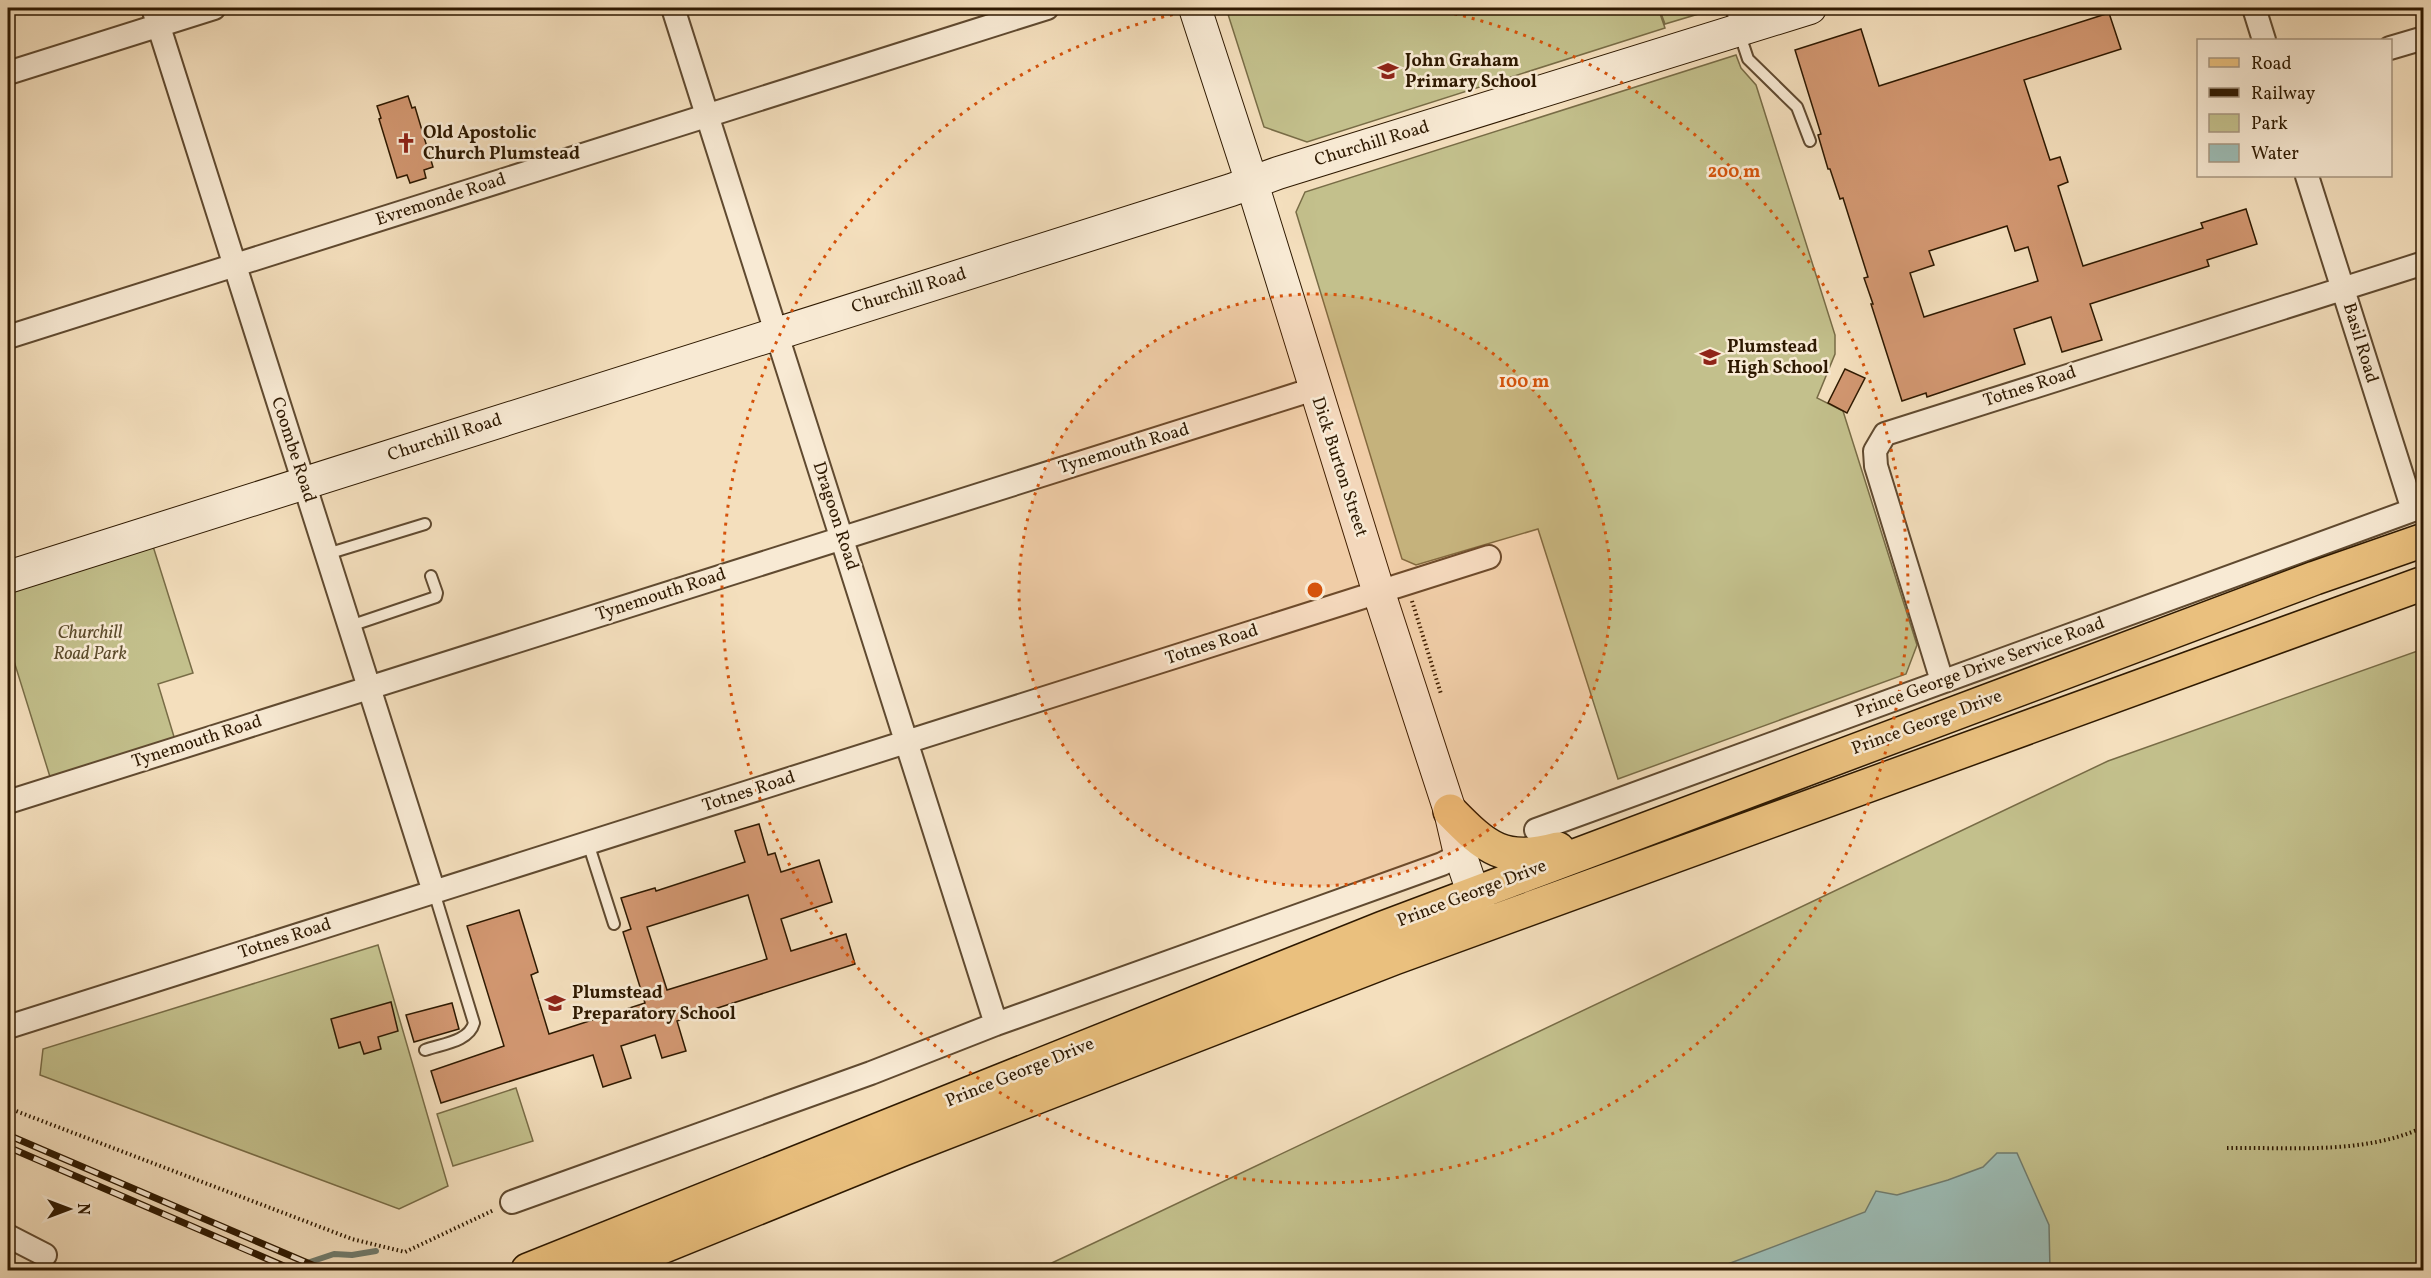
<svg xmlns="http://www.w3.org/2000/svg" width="2431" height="1278" font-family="Vollkorn,serif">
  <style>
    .green { fill: #c3c08c; stroke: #786c46; stroke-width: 1.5 }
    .water { fill: #9cbcb5; stroke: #707b6d; stroke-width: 1.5 }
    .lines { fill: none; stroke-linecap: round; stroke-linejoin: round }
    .stream { stroke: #707b6d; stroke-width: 6 }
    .building { fill: #d29771; stroke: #2e1901; stroke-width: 1.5; fill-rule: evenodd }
    .lane-casing { stroke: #604a30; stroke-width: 14 }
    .street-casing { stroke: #604a30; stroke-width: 26 }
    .secondary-casing { stroke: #2e1901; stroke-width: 34 }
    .primary-casing { stroke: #2e1901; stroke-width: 36 }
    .path { stroke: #2e1901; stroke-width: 4; stroke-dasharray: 1.5 3; stroke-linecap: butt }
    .lane { stroke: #f8ead4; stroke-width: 10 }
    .street { stroke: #f8ead4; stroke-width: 22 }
    .secondary { stroke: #f8ead4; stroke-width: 32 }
    .primary { stroke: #eac07e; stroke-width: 33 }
    .rail-casing { stroke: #2e1901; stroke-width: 7 }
    .rail { stroke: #f8ead4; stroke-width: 4.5; stroke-dasharray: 14; stroke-linecap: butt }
    .ring { fill: none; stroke: #d5530b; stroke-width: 3; stroke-dasharray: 3 6 }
    .labels { text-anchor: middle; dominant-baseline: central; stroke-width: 5; stroke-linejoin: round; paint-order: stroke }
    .poi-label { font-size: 18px; font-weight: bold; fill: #2e1901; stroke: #f8ead4; text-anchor: start }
    .street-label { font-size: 18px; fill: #2e1901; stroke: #f8ead4 }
    .park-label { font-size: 18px; font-style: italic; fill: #5b4b2b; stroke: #f8ead4 }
    .centre { fill: #d5530b; stroke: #f8ead4; stroke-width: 3 }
    .ring-label { font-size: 18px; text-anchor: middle; font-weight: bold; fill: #d5530b; stroke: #f8ead4; stroke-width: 5; stroke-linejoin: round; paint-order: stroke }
  </style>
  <rect width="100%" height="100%" fill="#f4dfbd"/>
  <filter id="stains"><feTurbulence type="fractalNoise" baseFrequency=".00333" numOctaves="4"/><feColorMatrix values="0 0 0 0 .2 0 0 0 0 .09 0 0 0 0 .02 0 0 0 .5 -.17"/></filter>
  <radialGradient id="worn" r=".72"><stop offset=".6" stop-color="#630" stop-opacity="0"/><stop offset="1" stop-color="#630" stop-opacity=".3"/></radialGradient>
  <path class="green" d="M1226,8H1658L1665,28L1307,142L1264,127Z
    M1659,8H1707L1705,12L1665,24Z
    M1736,55L1741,68L1756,85L1835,335V354L1817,398L1843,411L1917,645L1906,674L1618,779L1538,529L1416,565L1402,559L1296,212L1305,192Z
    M152,543L193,673L158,684L175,740L51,780L8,642V588Z
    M2423,649V1270H1037L2108,761Z
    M378,945L448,1186L399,1209L40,1075L43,1049Z
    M516,1088L533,1141L453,1166L437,1114Z"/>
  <path class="water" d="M1997,1153H2017L2049,1225L2050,1270H1712L1865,1212L1876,1191L1897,1195L1948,1180L1983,1167Z"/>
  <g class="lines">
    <path class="stream" d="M286,1270L334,1254L352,1255L376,1251"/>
  </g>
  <path class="building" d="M2109,13L2121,49L2024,80L2050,160L2060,157L2068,182L2058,186L2083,266L2203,228L2201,223L2246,209L2257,244L2207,260L2209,266L2090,304L2102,340L2062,352L2051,317L2014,329L2025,364L1927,397L1926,393L1902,401L1871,304H1873L1864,278L1868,277L1843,198L1840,199L1830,169H1828L1818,135L1821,134L1795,50L1861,29L1879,86ZM2007,226L2015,251L2028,247L2038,281L1924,317L1910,273L1934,265L1929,251Z
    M408,96L412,108L415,107L433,167L424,170L426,178L410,183L407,175L397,178L379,119L381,118L377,106Z
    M1845,369L1865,378L1847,413L1828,403Z
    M759,824L768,855L775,853L781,872L819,860L832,902L781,919L791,951L846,934L855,964L677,1021L686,1051L662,1058L655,1035L621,1046L631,1078L603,1087L593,1055L441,1103L431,1071L504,1046L467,926L519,910L538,972L531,975L549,1034L645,1003L623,932L631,929L621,898L655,888L656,891L745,862L735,831ZM748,895L767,959L667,990L647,927Z
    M391,1002L398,1031L378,1037L381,1049L364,1054L360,1042L339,1048L331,1019Z
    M452,1003L459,1029L414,1042L406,1015Z"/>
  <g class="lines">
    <g class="lane-casing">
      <path id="lane" d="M1731,8L1748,59L1797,107L1810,141
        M327,554L425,524
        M350,626L436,597L437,593L431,576
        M588,843L614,924
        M425,1050C441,1044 469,1042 474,1023L434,892"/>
    </g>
    <g class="street-casing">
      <path id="street" d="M153,8L434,892
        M673,8L996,1024
        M2254,8L2264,40
        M2390,48L2424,38
        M8,73L214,8
        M2307,176L2413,510
        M8,337L1047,8
        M1942,681L1876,466L1875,451L1885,434L2424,263
        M8,802L1314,389
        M1536,830L2424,506
        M8,1027L1489,557
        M512,1202L871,1073L996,1024L1392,882L1442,864L1473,848
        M8,1236L45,1255"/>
    </g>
    <g class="secondary-casing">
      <path id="secondary" d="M1195,8L1252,183L1379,593L1450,811L1460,854L1482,919
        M8,577L1231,190L1278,173L1810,8"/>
    </g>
    <g class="primary-casing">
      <path id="primary" d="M1450,811C1486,848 1504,864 1558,849
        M528,1270L1383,928L2315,578L2424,540
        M605,1270L903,1149L1394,958L2424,583"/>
    </g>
    <path class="path" d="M1412,601L1441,694
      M8,1108L352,1239L405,1252L494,1210
      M2227,1148C2292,1147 2363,1155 2424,1127"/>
    <use href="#lane" class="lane"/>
    <use href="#street" class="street"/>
    <use href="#secondary" class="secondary"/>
    <use href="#primary" class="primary"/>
    <g class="rail-casing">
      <path id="rail" d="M8,1135L324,1270
        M8,1147L293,1270"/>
    </g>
    <use href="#rail" class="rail"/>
  </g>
  <circle cx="1315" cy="590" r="296" fill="#d5530b" fill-opacity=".12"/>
  <g class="ring">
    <circle cx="1315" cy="590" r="296"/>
    <path d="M1428 8A593 593 0 1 1 1202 8"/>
  </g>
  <defs>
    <g id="school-bare" transform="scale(1.62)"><path d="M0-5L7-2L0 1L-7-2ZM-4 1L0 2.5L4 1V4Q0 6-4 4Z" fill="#8f2418" stroke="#f8ead4" stroke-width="2.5" paint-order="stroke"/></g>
    <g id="church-bare" transform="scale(1.62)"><path d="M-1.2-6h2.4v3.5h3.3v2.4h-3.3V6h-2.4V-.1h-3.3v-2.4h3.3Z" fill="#8f2418" stroke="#f8ead4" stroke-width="2.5" paint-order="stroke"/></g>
  </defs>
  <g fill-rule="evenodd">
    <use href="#school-bare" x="1388" y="71"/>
    <use href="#church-bare" x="406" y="143"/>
    <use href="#school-bare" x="1710" y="357"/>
    <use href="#school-bare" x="555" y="1003"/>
  </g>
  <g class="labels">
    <g class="poi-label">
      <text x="1405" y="61">John Graham<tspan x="1405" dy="21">Primary School</tspan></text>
      <text x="423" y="133">Old Apostolic<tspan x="423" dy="21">Church Plumstead</tspan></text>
      <text x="1727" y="347">Plumstead<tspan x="1727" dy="21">High School</tspan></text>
      <text x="572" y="993">Plumstead<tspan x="572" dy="21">Preparatory School</tspan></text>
    </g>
    <g class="street-label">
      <text transform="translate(1372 144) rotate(-17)">Churchill Road</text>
      <text transform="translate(441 200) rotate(-18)">Evremonde Road</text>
      <text transform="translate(909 291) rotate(-17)">Churchill Road</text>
      <text transform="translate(2360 343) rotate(73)">Basil Road</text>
      <text transform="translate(2030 387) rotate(-18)">Totnes Road</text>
      <text transform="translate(445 438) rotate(-18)">Churchill Road</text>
      <text transform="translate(1124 449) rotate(-17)">Tynemouth Road</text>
      <text transform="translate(293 450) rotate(72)">Coombe Road</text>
      <text transform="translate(1339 467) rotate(72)">Dick Burton Street</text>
      <text transform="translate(835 516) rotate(72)">Dragoon Road</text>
      <text transform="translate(661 595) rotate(-18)">Tynemouth Road</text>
      <text transform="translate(1212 645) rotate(-18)">Totnes Road</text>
      <text transform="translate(1980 668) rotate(-20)">Prince George Drive Service Road</text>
      <text transform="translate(1927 723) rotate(-20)">Prince George Drive</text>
      <text transform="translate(197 742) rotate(-18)">Tynemouth Road</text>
      <text transform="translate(749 792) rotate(-18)">Totnes Road</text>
      <text transform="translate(1472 894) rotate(-21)">Prince George Drive</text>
      <text transform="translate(285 939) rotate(-18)">Totnes Road</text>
      <text transform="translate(1020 1073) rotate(-22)">Prince George Drive</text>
    </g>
    <g class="park-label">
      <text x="90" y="633">Churchill<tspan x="90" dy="21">Road Park</tspan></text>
    </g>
  </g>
  <circle cx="1315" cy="590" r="9" class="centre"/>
  <g class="ring-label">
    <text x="1734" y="177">200 m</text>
    <text x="1524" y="387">100 m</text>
  </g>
  <rect width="2431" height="1278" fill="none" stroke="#f4dfbd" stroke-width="30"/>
  <rect x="9" y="9" width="2413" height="1260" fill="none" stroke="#2e1901" stroke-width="3"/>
  <rect x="15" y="15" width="2401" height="1248" fill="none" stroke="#2e1901" stroke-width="1.5"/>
  <rect x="2197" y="39" width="195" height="138" fill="#f8ead4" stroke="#a79680" stroke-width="1.5"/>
  <rect x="2209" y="58" width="30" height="9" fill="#eac07e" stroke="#a79680" stroke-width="1.5"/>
  <text x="2251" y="69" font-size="18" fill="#2e1901">Road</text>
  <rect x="2209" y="88" width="30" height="9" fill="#2e1901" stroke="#a79680" stroke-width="1.5"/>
  <text x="2251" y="99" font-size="18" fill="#2e1901">Railway</text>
  <rect x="2209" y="114" width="30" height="18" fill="#c3c08c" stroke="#a79680" stroke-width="1.5"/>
  <text x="2251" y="129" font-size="18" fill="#2e1901">Park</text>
  <rect x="2209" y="144" width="30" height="18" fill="#9cbcb5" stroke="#a79680" stroke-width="1.5"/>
  <text x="2251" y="159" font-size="18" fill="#2e1901">Water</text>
  <g transform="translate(69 1209) rotate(90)" stroke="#f8ead4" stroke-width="4.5" paint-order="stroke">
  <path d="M0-4.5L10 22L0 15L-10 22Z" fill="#2e1901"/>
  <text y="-9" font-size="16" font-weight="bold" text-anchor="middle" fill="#2e1901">N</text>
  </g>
  <rect width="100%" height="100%" filter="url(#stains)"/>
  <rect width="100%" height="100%" fill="url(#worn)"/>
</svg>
